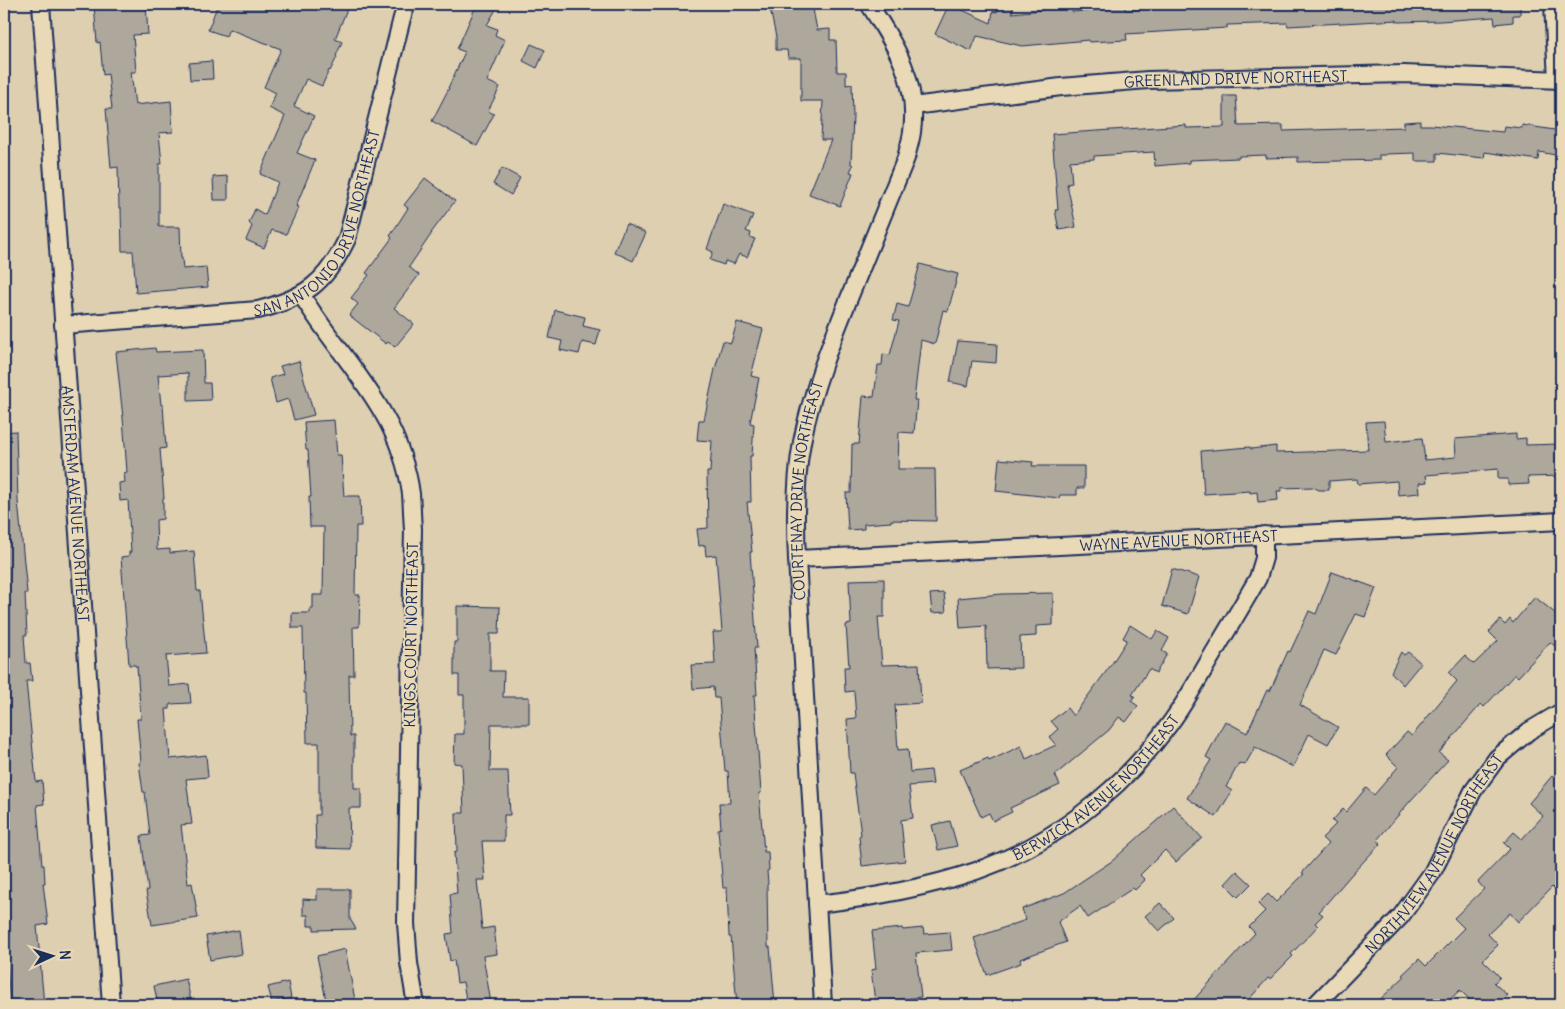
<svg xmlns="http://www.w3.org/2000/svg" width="1565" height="1009" font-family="Delius,sans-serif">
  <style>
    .building { fill: #aea79c; stroke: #1b2f5e }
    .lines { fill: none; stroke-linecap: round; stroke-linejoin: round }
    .minor-casing { stroke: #1b2f5e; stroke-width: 20 }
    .minor { stroke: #ead9b6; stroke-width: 16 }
    .labels { text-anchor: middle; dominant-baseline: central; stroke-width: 4; stroke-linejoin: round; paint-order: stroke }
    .street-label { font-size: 15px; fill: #1b2f5e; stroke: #ead9b6 }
  </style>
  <rect width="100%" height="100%" fill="#decfb1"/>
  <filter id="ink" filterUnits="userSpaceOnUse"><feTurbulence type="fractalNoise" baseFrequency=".02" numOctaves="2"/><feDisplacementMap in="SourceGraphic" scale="10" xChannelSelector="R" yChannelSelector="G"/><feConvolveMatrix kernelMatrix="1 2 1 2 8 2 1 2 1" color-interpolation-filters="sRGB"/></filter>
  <g filter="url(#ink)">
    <path class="building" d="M94,4H146L148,34L133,35L136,72H131L135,105L171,101L173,132L159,133L162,164H159V227H180L181,258H182L183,269L206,267L208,287L136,293L133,251H122L121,208H119L118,167L111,168L106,109H112L108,74L103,75L100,42L97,43Z
      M218,4H349L335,39L342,42L336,56L337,57L330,71L329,70L322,86L306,79L294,106L314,116L297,153L315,160L296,206L299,207L286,234L272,230L264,248L246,240L252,226L249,223L255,209L265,215L278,182L260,174L285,116L269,108L276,93L264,87L281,49L229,29L226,36L208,30Z
      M477,4H499L487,25L497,29L495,35L505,40L487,81L500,87L488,111L494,114L477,146L432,121L449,88H448L465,52L457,49Z
      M769,4H812L817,30L830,29V40H836L837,72H846V85L852,84L853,116L851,164L853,165L850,172L853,173L840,206L809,194L831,140H821L823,101H801V58H788L787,50H776V37Z
      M949,4L991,23L993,11L997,12L999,4H1014L1012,13L1071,7L1072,12L1110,9V4H1125V10L1156,9V4H1520V15H1513V22L1495,24L1494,17L1441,21L1397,22V20L1288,26L1287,23L1227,25V28L1126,34L1127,40L1089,42V40L1022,46L977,36L971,51L935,34Z
      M531,44L545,50L537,68L523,61Z
      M212,61L213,79L190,80L189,63Z
      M1224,96H1236L1238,126L1283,125V131L1404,127V122L1420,121V125H1431L1503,132L1504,126L1522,128V125L1561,131V156L1539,152L1538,160L1485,152L1484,158L1437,153V161H1415V153L1386,154V155H1379V160L1298,162V157L1266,158V155L1239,156V158L1189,160V163L1155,166L1154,152L1094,156V159L1070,161L1072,183L1067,184L1076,227L1059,230L1055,210H1058L1052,134L1186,125V128L1224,127Z
      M502,168L520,178L511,195L493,184Z
      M228,176V200H214L213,177Z
      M425,178L455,201L431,233H432L409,267L419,275L394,308L414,324L395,347L388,342L386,344L349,315L358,304L351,298L369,275L366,273L392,238L390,236L408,208L404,205Z
      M723,204L753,215L746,231L751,233L750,237L755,239L747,257L739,254L734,264L725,261L724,265L710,260L713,252L707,249Z
      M626,224L646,233L633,261L614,252Z
      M920,264L958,274L948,311L943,310L935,344L921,340L914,400H917L914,433L899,432L898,469H935L936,521L891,520V522L864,524V529L848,530L846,493H851L852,444H859L863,396L874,397L878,365H882L883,354L890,355L899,321L893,320L897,304L908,307Z
      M555,310L585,317L583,326L600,330L596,345L582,342L579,354L560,350L562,341L549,338Z
      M737,322L763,329L751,376L759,378L750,423L754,424L752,456H750L751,502H747L752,552H750L757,648H754L757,695H754L761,793H759L764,852H768L769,870L767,871L768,884L767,885L768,947H770L775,1005H737L731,937H729L727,888H723L718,829L721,828L719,803H730L728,771H725L719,698H714L713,687L693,689L691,665L715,664L713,632H722L716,555L706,556L705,545L699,546L697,529L708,528L707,472H710L712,441L697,440L699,420H704L715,369L723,341L731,343Z
      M958,341L997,344L996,363L972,361L968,386L950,382Z
      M155,348L156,352L203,350L204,383H210L211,400L188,401V373L158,375L161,405H163L166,448L160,449L164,498H163V519L156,520L157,550L170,549V553L194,551L197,591H200L206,653L166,656L169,686L189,684L191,703L170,704V709H166L170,759L206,755L208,777L186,779L192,824L181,825L188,884L192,883L198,918L152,925L146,891L148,890L141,836L150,835L145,792H143L139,763L141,762L137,719H141L137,666H135V665H129L121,557L129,556V552H131L128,500L120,501L119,483L125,482L124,473L127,472L123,418L116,352Z
      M299,361L314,415L294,420L288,399L276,403L270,378L283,374L280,366Z
      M334,420L337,455H341L344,496H360L361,526H356L355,595H360L359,627H353L354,675H349L350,736H354V788H361V808H349L350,849L316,848L315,815H319V743H307L306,693H304L303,628H292V613H310V608H313V595H323L324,527H310L309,497H311L308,450H306L304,422Z
      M1384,421L1386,442L1422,438L1425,460L1456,457L1455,439L1516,434V439L1526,438V445L1561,444V476L1528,477L1529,484L1508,485V479H1498V469L1426,475L1427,482L1419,483L1420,493L1398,495L1397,481L1358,484L1357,479L1329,481V490H1319L1313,487L1281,488V491H1277L1278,500L1258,502L1257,492L1250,493V491L1204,494L1201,451L1250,447L1251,449L1276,446V453L1368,450L1366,422Z
      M16,431L18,501L27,593H25L27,635H24L26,663H30L32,681H26L36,782L42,781L44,804L37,805L42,865H44L45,883H43L48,924L37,926L44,1005H10L4,925V918L7,917L4,893V432Z
      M999,459L1033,462L1032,466H1084V488H1077V495H1060L1059,498L996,491Z
      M1172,569L1199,577L1188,614L1162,606Z
      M1332,572L1376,588L1365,617L1356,614L1336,655L1324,650L1300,705L1338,727L1328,744L1309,734L1293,767L1255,747L1245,765L1239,763L1226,787L1232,791L1216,817L1187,798L1211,760L1206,757L1225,721L1247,733L1267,690L1270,691L1288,651L1290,652L1309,611L1316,614Z
      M884,579V617H878L882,665L919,664L921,703L895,705L898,750L908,749L910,772L931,770L933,784L909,786L913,818L901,820L905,861L862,866L859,836L861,835L853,773H850L849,754L847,719L856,718L854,691L845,692L844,667H849L846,625L851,624L849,580Z
      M944,593L946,612L932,613L930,594Z
      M1053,593V625L1036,626V636L1020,637L1021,668L987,669L986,626L960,628L958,598L1002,594Z
      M1535,597L1561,618V651L1550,642L1518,677L1515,674L1484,707L1481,704L1439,753L1448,760L1412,799L1377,840L1381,843L1350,876L1319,912L1323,915L1315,923L1318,926L1291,954L1293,956L1270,979L1268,978L1244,1005H1189L1255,933L1249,927L1265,911L1258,904L1268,894L1276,902L1304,874L1302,873L1328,844L1322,838L1336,824L1332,821L1343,809L1346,812L1366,788L1374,795L1398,767L1386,755L1407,732L1412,736L1457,681L1449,673L1465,656L1474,664L1498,641L1489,632L1500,620L1505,625L1510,619L1513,623Z
      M457,606L500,607L499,634H490V671H504L503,697H529V724H491L490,771H508L510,815H504V841H482L485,880H477L482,929L494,927L497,954L483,956L491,1003L478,1005H467L463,982L457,983L454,960L450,961L446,934L453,933L450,894L457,893L454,853L457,852L456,813H464L462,764L454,763L455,734H464V695H459V675H454V642H457Z
      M1130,625L1152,639L1157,631L1169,638L1162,651L1167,654L1156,673L1149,669L1132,695L1135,696L1131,701L1138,706L1126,722L1119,717L1109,730L1055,775L1060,785L1010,808L1012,812L993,821L989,813L981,817L960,770L988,758L989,761L1021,746L1026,759L1056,745L1049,737L1058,729L1051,721L1067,708L1073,716L1111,665L1127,640L1123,638Z
      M1401,652L1404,655L1408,652L1421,663L1403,685L1391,672Z
      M1552,776L1561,784V896L1552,887L1518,922L1510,913L1488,934L1498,945L1483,960L1500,977L1494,983L1507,995L1497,1005H1475L1460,990L1444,1005H1374L1404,977L1402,975L1419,959L1426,966L1464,928L1454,918L1484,889L1478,882L1510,849L1504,843L1514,832L1522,839L1543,816L1529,803Z
      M1173,806L1202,838L1176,862L1165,850L1140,875L1145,880L1135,890L1133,888L1088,918L1080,906L1058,922L1066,942L1020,959L1021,963L987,975L974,938L1026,920L1022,909L1064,893L1112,861Z
      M950,821L957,846L938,850L932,825Z
      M1237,871L1251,884L1238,897L1225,884Z
      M317,889H350V919L356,929L314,930V926H308V915H303V899L317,900Z
      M1160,903L1174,918L1159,931L1145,916Z
      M902,928L903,930L923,928L924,934L950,932L952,950L916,953L921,997L875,1002L871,970L876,969L872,931Z
      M239,930L242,954L210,960L206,936Z
      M345,949L356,1005H327L317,956Z
      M186,979L192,1005H158L154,986Z
      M288,982L291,998L272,1002L268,987Z"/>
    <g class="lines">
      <g class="minor-casing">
        <g id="minor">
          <path id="s1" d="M41,4L111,1005"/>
          <path d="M1553,4L1557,80"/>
          <path id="s2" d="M913,106L1061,87L1148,80L1404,74L1561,80"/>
          <path d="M301,294C326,336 360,372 384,415C397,437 408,469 411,494C412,506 412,517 413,529L406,923L409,963L416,1005"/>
          <path id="s3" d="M63,325L258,310C305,298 326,283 347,239L402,18L407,4"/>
          <path id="s4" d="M797,559L1561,521"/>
          <path id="s5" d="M817,904C871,898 925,888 976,871C1051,845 1118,793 1165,730C1181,710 1193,688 1206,666C1223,637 1241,608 1258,578L1264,558V535"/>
          <path id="s6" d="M823,1005L797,559C795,519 795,480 802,442C812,389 832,340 852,291C870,247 888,202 906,158C908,149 911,140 912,132C919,81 895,45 869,4"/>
          <path id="s7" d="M1315,1005L1401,916L1432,873L1473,791L1497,758L1529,731L1561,712"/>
        </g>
      </g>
      <use href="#minor" class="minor"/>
    </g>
  </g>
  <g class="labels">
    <g class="street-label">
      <text stroke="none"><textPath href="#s2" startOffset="324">GREENLAND DRIVE NORTHEAST</textPath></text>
      <text stroke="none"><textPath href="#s3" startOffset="309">SAN ANTONIO DRIVE NORTHEAST</textPath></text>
      <text stroke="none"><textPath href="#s6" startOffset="516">COURTENAY DRIVE NORTHEAST</textPath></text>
      <text stroke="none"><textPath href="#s1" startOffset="501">AMSTERDAM AVENUE NORTHEAST</textPath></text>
      <text stroke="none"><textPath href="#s4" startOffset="382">WAYNE AVENUE NORTHEAST</textPath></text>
      <text transform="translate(411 635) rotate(-89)">KINGS COURT NORTHEAST</text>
      <text stroke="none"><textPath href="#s5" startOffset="311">BERWICK AVENUE NORTHEAST</textPath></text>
      <text stroke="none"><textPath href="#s7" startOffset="194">NORTHVIEW AVENUE NORTHEAST</textPath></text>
    </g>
  </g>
  <rect width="1565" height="1009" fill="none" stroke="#ead9b6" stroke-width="20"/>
  <rect x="10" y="10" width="1545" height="989" fill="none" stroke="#1b2f5e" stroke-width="2" filter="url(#ink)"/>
  <g transform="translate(52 956) rotate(86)" stroke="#ead9b6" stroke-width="4" paint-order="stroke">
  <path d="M0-4L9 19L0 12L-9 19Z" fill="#1b2f5e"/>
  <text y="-8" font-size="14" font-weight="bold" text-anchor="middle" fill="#1b2f5e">N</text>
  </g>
</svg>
